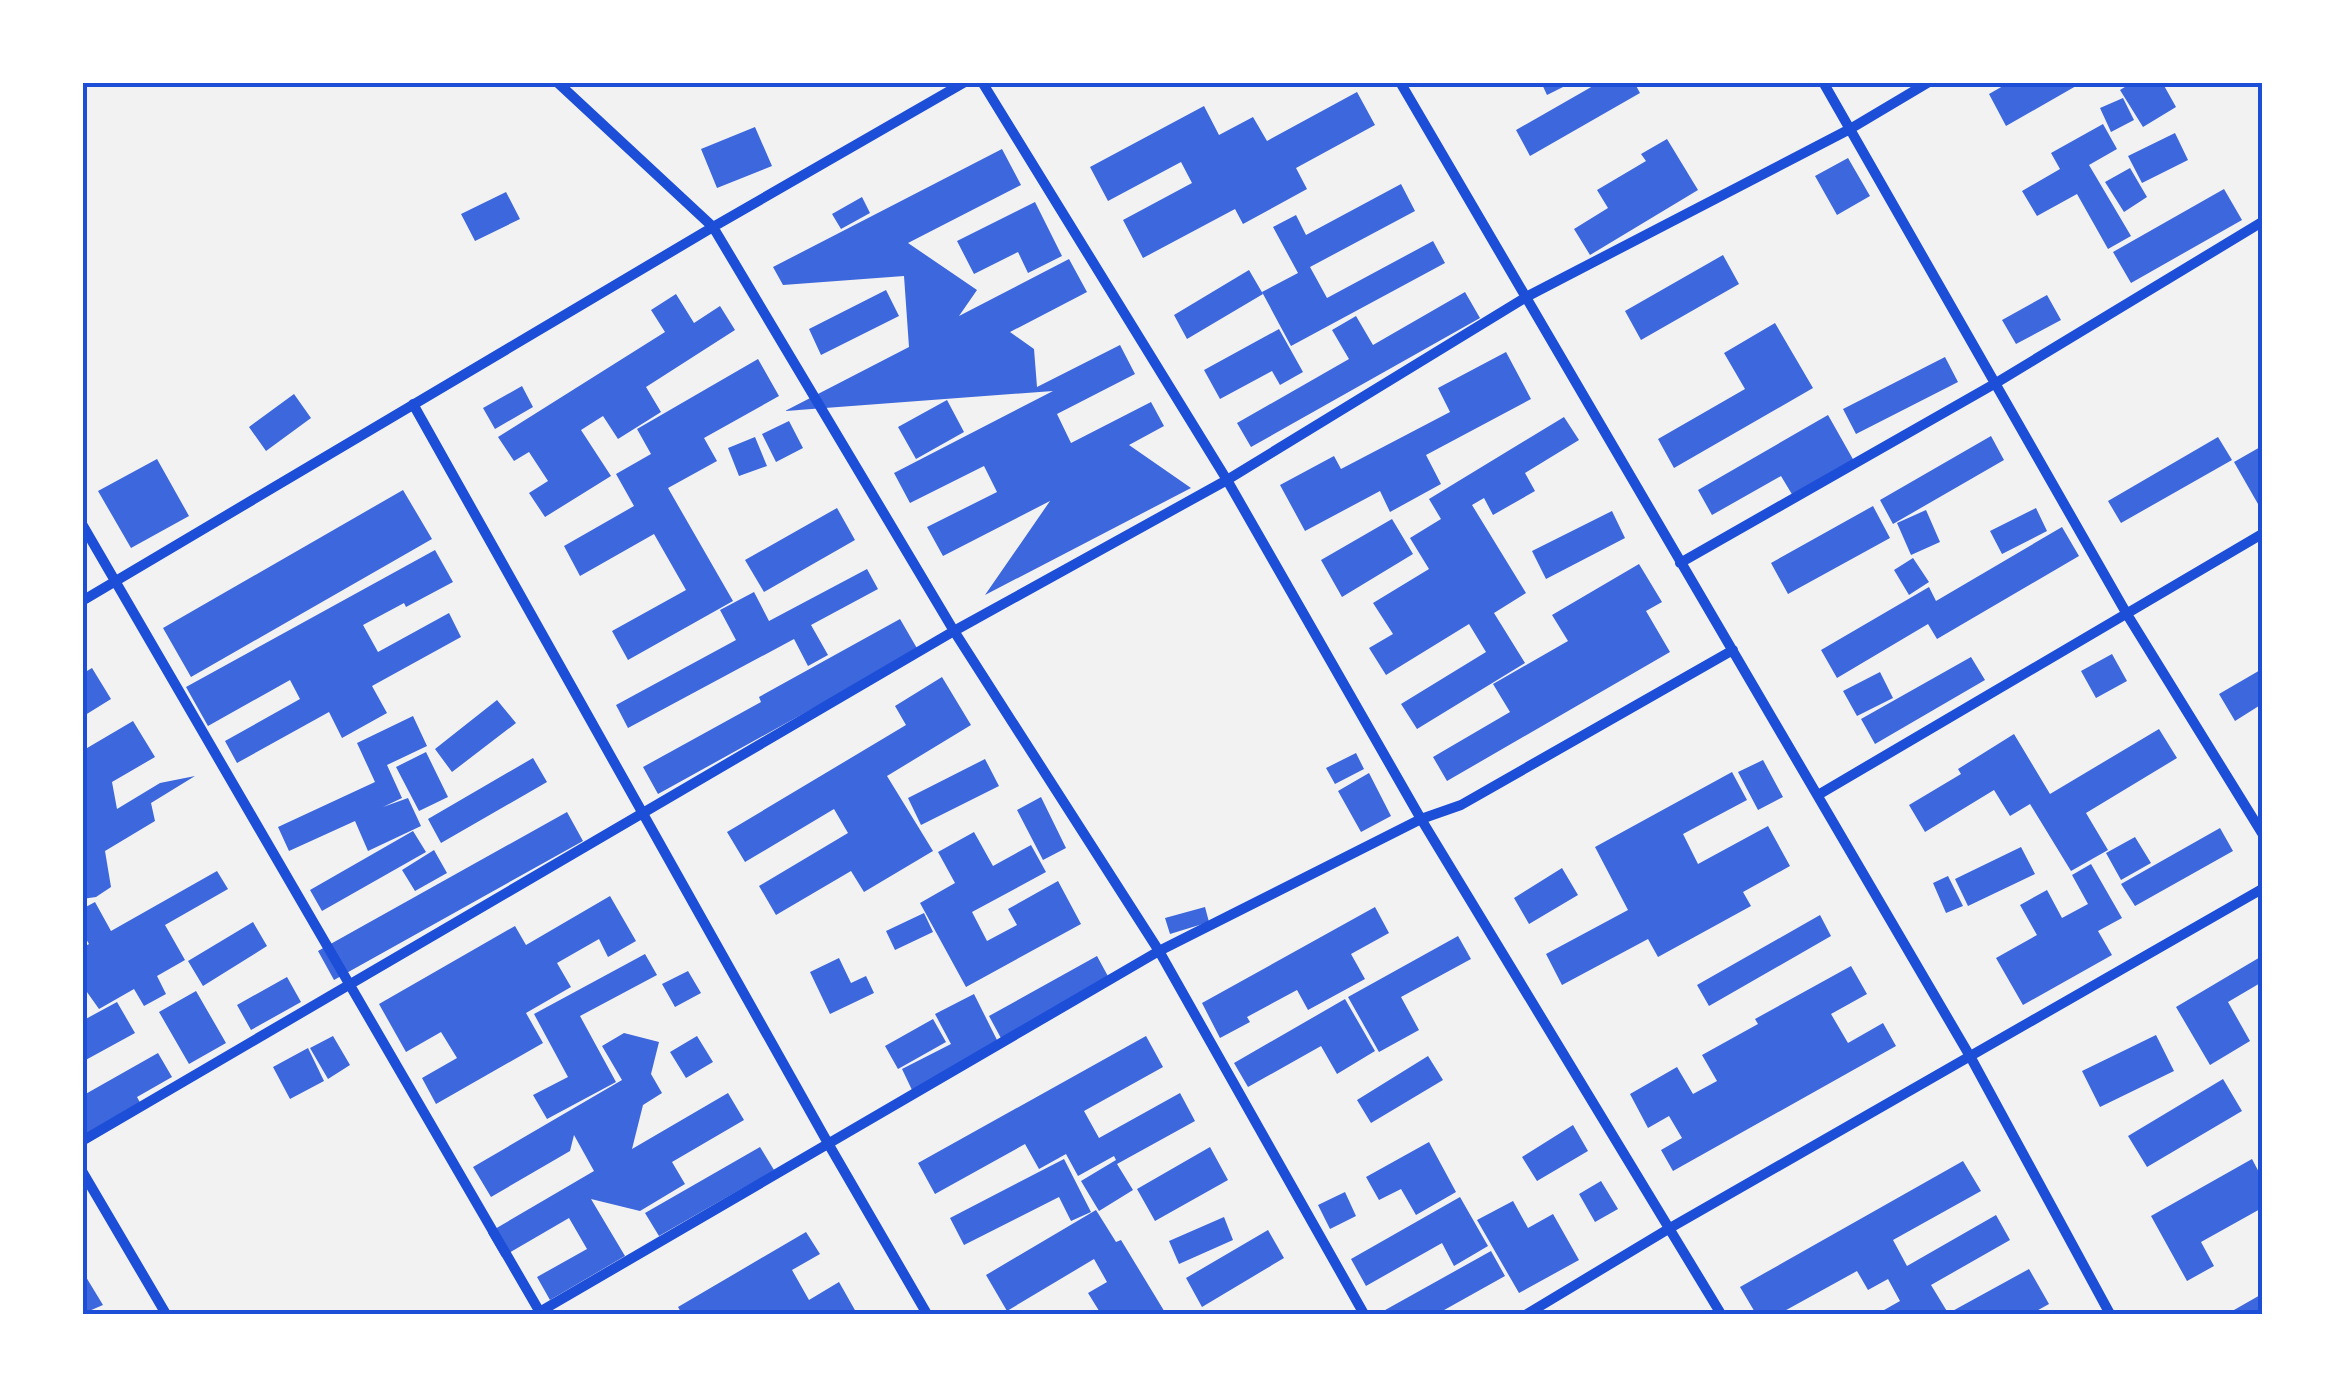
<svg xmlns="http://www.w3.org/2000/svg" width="2345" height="1397" font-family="'Roboto Serif',serif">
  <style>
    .building { fill: #3d67dc }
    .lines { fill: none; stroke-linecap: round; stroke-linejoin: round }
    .minor { stroke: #1d4ed8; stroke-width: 10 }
    .neatline { fill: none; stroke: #1d4ed8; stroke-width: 4 }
  </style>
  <rect width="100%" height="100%" fill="#f2f2f2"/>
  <path class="building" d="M1541,82H1573L1547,95Z
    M1600,82H1634L1640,93L1530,156L1516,130Z
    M2010,82H2083L2006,126L1989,94Z
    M2133,82H2162L2176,107L2143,127L2120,90Z
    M1357,92L1375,125L1296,168L1307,189L1243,224L1235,209L1143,258L1123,220L1192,183L1181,162L1108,201L1090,167L1204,106L1219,135L1253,117L1267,141Z
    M2123,98L2134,120L2111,132L2100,108Z
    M2103,124L2117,149L2089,165L2131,236L2108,249L2077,194L2037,216L2022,191L2060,169L2051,153Z
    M755,127L772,166L717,188L701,149Z
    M2175,133L2188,160L2142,183L2128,156Z
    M1667,139L1698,190L1590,255L1574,229L1608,208L1597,190L1646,161L1641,154Z
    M1002,149L1021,185L908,243L977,290L959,316L1069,259L1087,292L1010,332L1034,349L1037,387L1120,345L1135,374L1057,414L1071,443L1151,402L1164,426L1129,445L1191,488L985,595L1050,501L943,556L927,527L997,492L984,466L910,503L894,473L1053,391L785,411L909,347L904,276L783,285L773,267Z
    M1848,158L1870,196L1837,215L1815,176Z
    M2130,168L2147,197L2124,212L2105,182Z
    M1401,184L1415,211L1310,267L1327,298L1433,241L1445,263L1291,346L1262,292L1298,273L1273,227L1296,215L1306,235Z
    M2224,189L2242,220L2131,283L2113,252Z
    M506,192L520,219L475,241L461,214Z
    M862,197L870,213L841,229L832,214Z
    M1035,202L1062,256L1028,273L1018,252L974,274L957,241Z
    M1723,255L1739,284L1641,340L1625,311Z
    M1249,270L1263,294L1187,339L1174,315Z
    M886,290L899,316L821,355L809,329Z
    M1465,292L1480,318L1251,447L1237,423L1349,359L1332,330L1356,316L1373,345Z
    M676,294L694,323L720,306L735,330L646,387L661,412L618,439L603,416L581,430L611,476L545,517L529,493L548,481L529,452L514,461L498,437L665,332L651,310Z
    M2047,295L2061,320L2016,344L2002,320Z
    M1775,323L1813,388L1674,468L1658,439L1745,389L1724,353Z
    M1279,329L1303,372L1280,385L1272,371L1220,399L1204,370Z
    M1506,352L1531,399L1426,455L1441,484L1390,512L1380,491L1305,531L1280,485L1334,456L1341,469L1450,412L1438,388Z
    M1945,357L1958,382L1856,434L1843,409Z
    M758,359L779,396L704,438L717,461L668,488L733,601L628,660L612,631L686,590L654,534L580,576L564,546L634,506L616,474L651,454L637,429Z
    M522,386L533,407L495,429L483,408Z
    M294,394L311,418L266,451L249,427Z
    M947,400L964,432L916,459L898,427Z
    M1828,415L1854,461L1793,496L1781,476L1712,515L1698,490Z
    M1564,417L1579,440L1525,473L1535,491L1493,515L1484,498L1472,505L1526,593L1494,613L1525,663L1417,729L1401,704L1486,652L1469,624L1386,675L1369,648L1393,634L1373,603L1429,569L1410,538L1441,519L1429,499Z
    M789,421L803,448L776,462L762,434Z
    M1991,436L2004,460L1893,524L1880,500Z
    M755,437L767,466L739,476L728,448Z
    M2218,437L2232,460L2121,523L2108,501Z
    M2262,446V511L2234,462Z
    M157,459L189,516L131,548L98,491Z
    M403,490L432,539L191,677L163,628Z
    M1873,506L1890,538L1788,594L1771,563Z
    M837,508L855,540L764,592L745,560Z
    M2036,508L2047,531L2002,554L1990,531Z
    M1926,510L1940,542L1911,555L1897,523Z
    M1612,511L1625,538L1546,579L1532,551Z
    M1392,519L1413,554L1342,597L1321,560Z
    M2062,527L2079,556L1937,639L1928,624L1837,678L1821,650L1929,587L1936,601Z
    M435,550L453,582L406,607L404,603L363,625L378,652L449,613L461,637L372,686L387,713L342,738L329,712L237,763L225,741L300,699L290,680L208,726L186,687Z
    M1913,558L1929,582L1909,595L1894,570Z
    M1639,564L1662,602L1646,611L1670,652L1447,781L1433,757L1510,712L1493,684L1568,641L1552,615Z
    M867,569L878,589L811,625L828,655L808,666L794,639L628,728L616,705L736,640L720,610L754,592L769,621Z
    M900,619L918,650L658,794L643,767L761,702L759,697Z
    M2112,654L2127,681L2096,698L2081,671Z
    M1971,657L1985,680L1875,744L1861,719Z
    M92,668L111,699L82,717V674Z
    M2262,669V704L2235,721L2219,694Z
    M1880,672L1893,698L1857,716L1843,691Z
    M942,677L971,725L887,776L933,851L864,892L851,871L776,915L759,886L848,833L834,809L745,862L727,832L906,725L895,706Z
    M497,700L516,723L452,772L435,749Z
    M413,716L427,746L387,765L402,798L383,807L408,798L421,826L368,851L355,821L289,851L278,827L375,782L357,743Z
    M133,721L155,757L112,782L117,809L160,783L195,776L151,803L155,821L105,851L111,887L96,897L82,899V751Z
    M2159,729L2177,758L2086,813L2108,850L2071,871L2030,804L2010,816L1994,790L1925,832L1909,805L1961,774L1958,769L2014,734L2050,794Z
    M426,752L448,797L419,811L396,767Z
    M1356,753L1364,769L1335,784L1326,768Z
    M533,758L547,782L441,843L428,819Z
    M985,759L999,786L921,825L908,798Z
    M1763,760L1783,797L1758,810L1738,772Z
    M1732,772L1747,800L1683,834L1698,864L1768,826L1790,866L1743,892L1751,906L1658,957L1648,939L1562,985L1546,954L1628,910L1595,847Z
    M1369,773L1391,816L1361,832L1338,791Z
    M1041,797L1066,848L1043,860L1017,810Z
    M567,812L583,841L334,980L318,951Z
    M2220,828L2233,851L2135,906L2121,884Z
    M413,831L426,852L322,911L310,890Z
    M974,832L993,866L1031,845L1046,872L972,912L987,941L1017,925L1008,909L1058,881L1081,924L966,987L920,903L955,883L938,852Z
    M2135,837L2151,863L2121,880L2106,853Z
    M2021,847L2035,874L1968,906L1955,879Z
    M434,850L447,873L415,891L402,870Z
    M2091,864L2122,918L2098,931L2112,955L2023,1005L1996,958L2037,935L2020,905L2047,890L2062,918L2088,904L2072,875Z
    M1562,868L1578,895L1529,924L1514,898Z
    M217,871L228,889L165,925L185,960L157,976L166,994L144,1006L134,989L99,1009L82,985V948L89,944L82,932V909L95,902L111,931Z
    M1948,876L1963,906L1946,913L1933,883Z
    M610,896L636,941L608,957L599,939L557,963L571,987L526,1013L543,1043L436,1104L422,1078L457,1058L441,1032L406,1052L379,1004L515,926L526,945Z
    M1205,907L1209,922L1170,934L1165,918Z
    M1375,907L1389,933L1351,954L1365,979L1308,1010L1297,990L1247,1017L1250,1022L1220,1038L1202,1003Z
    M924,913L933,932L895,950L886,931Z
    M1820,915L1831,936L1709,1006L1697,985Z
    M253,922L267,946L203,986L188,961Z
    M1458,936L1471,959L1401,997L1419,1030L1379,1052L1348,997Z
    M645,954L657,975L580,1016L616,1082L547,1119L533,1095L568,1077L534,1014Z
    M1097,956L1110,980L1002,1040L989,1016Z
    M2262,956V982L2228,1002L2250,1041L2210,1065L2176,1007Z
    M839,958L851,983L866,976L874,993L830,1014L810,972Z
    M1851,966L1867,994L1831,1014L1848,1043L1883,1023L1896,1046L1673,1171L1661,1150L1682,1138L1669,1116L1648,1128L1630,1094L1677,1067L1693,1094L1717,1081L1702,1055L1758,1024L1755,1019Z
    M688,971L701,993L675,1007L662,984Z
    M287,977L301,1002L251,1030L237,1005Z
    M196,991L226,1043L189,1064L159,1012Z
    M974,994L1000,1046L912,1090L902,1069L951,1044L935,1014Z
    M1345,999L1375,1051L1337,1074L1321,1046L1248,1087L1234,1063Z
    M117,1002L135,1033L82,1062V1021Z
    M933,1019L946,1042L898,1069L885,1046Z
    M624,1033L659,1042L651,1074L662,1093L643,1105L632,1149L728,1093L744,1120L672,1162L685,1184L640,1211L591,1199L625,1256L550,1300L537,1277L587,1249L569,1218L502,1257L488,1233L594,1171L574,1135L570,1151L491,1197L473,1167L622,1080L602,1046Z
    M2156,1035L2174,1071L2100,1107L2082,1071Z
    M333,1036L350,1065L328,1079L310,1048Z
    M697,1036L713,1062L686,1078L670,1052Z
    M1146,1036L1163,1067L1084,1111L1099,1138L1180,1093L1195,1121L1117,1164L1133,1190L1099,1211L1081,1181L1116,1160L1114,1156L1078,1176L1066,1154L1039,1169L1025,1144L935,1194L918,1163Z
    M308,1048L324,1081L290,1099L273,1067Z
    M158,1053L172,1077L137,1097L143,1108L82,1142V1096Z
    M1428,1056L1443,1080L1371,1123L1357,1100Z
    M2223,1079L2242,1111L2147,1167L2128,1136Z
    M1573,1125L1588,1151L1537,1181L1522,1157Z
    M1429,1142L1456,1192L1416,1215L1401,1189L1379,1200L1366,1177Z
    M760,1147L774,1170L659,1236L645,1213Z
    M1210,1147L1228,1180L1155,1221L1137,1189Z
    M1064,1159L1091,1212L1071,1221L1059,1197L964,1245L950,1218Z
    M2252,1159L2262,1178V1208L2201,1242L2214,1266L2187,1281L2151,1216Z
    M1963,1161L1981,1191L1893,1240L1907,1266L1996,1215L2010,1240L1931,1285L1948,1313L1877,1314L1900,1301L1888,1279L1868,1290L1857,1271L1779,1314H1756L1740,1287Z
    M1601,1181L1618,1209L1595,1222L1579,1194Z
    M1345,1192L1356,1216L1330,1229L1318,1205Z
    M1460,1197L1488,1246L1454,1266L1442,1243L1366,1286L1351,1259Z
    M1513,1201L1528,1228L1553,1214L1579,1260L1519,1293L1477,1220Z
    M1096,1210L1116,1242L1121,1240L1166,1314H1101L1088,1293L1107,1282L1094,1259L1007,1311L986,1275Z
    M1224,1217L1233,1240L1179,1264L1169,1241Z
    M1268,1230L1284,1258L1202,1307L1186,1278Z
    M806,1232L820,1254L792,1270L809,1300L839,1282L856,1312L682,1314L678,1307Z
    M1491,1251L1505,1276L1437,1314H1378Z
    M2029,1269L2049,1304L2031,1314H1947Z
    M86,1277L103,1305L82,1314V1279Z
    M2262,1294V1314H2227Z"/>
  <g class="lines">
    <path class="minor" d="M557,82L713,227L954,631L1159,951L1364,1314
      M982,82L1227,480L1421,819L1721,1314
      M1400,82L1971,1058L2110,1314
      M1823,82L2128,616L2262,833
      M413,404L829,1145L927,1314
      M82,524L541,1314
      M1680,563L1996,383L2262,222
      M82,601L713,227L965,82
      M1818,795L2262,534
      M82,1141L954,631L1227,480L1528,296L1850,129L1929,82
      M82,1171L166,1314
      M536,1314L1159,951L1421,819L1461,805L1733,650
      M1527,1314L1670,1228L2262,889"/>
  </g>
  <rect width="2345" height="1397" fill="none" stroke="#ffffff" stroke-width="170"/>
  <rect x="85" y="85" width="2175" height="1227" class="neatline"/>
</svg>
